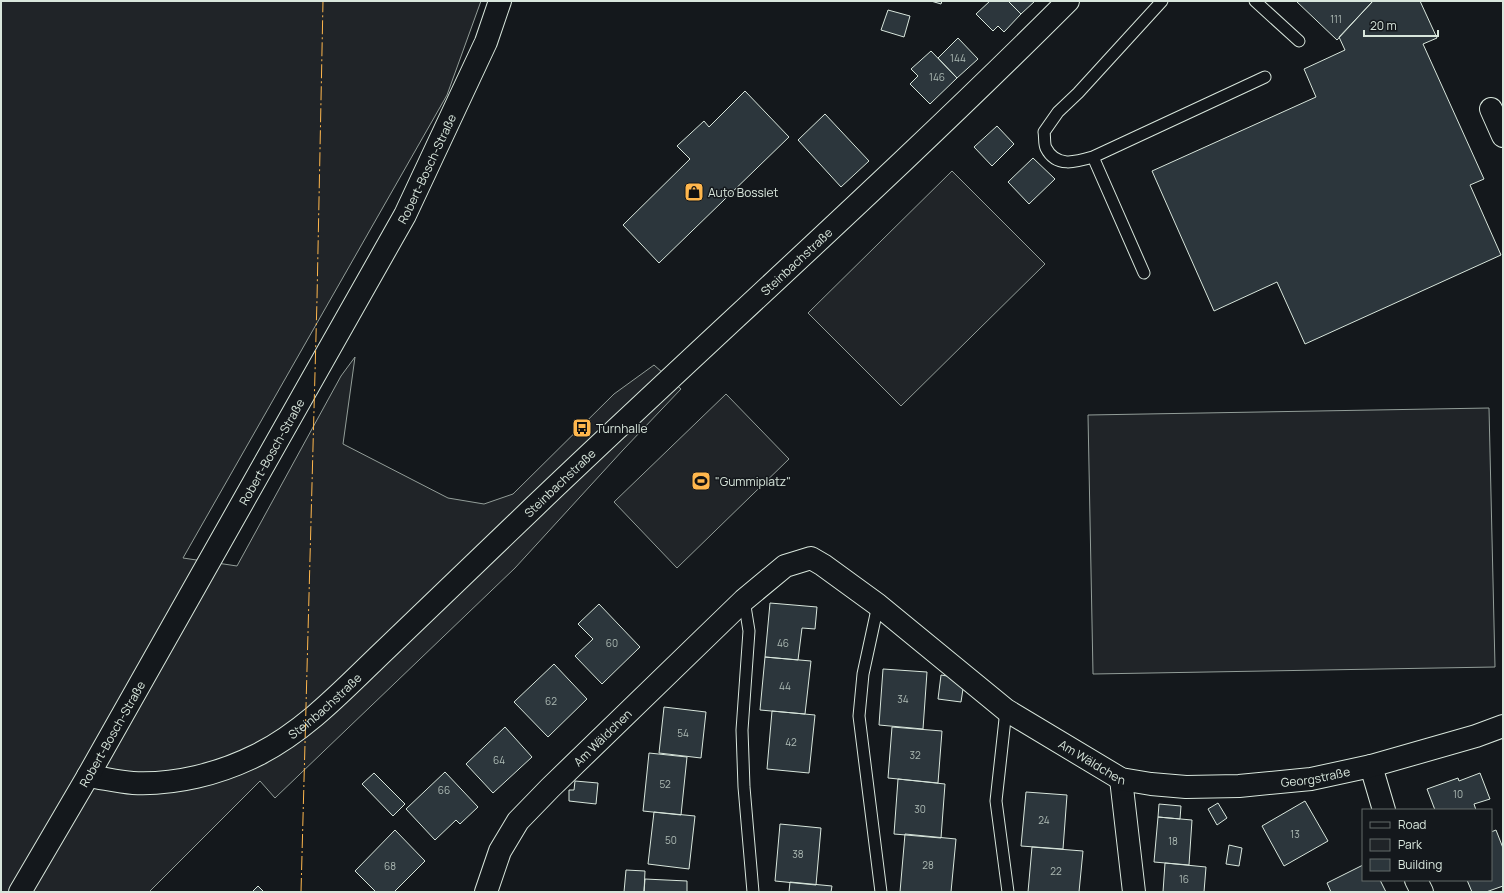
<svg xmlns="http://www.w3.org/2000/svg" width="1504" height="893" font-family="Manrope,sans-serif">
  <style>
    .green { fill: #202428; stroke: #939e99 }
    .building { fill: #2c363c; stroke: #d8e6dc }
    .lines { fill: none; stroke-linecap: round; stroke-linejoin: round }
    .service-casing { stroke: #d8e6dc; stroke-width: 13 }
    .minor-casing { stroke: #d8e6dc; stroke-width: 24 }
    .secondary-casing { stroke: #d8e6dc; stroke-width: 24 }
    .service { stroke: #14181c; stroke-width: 11 }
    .minor { stroke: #14181c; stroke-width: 22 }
    .secondary { stroke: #14181c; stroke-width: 22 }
    .power { stroke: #ffb74d; stroke-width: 1; stroke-dasharray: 14 3 2 3; stroke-linecap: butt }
    .labels { text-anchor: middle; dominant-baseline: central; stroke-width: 3; stroke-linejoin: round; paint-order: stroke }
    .number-label { font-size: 10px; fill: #adbab4 }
    .street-label { font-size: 12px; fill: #d8e6dc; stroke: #14181c }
    .poi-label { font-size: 12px; fill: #d8e6dc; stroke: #14181c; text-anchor: start }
  </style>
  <rect width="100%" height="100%" fill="#14181c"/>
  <path class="green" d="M1,1H481L447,95L183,558L237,566L341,376L355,357L343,444L448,498L484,504L513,494L614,394L654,365L681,389L623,450L515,568L275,798L260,781L149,892H1Z
    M952,171L1045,264L901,406L808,313Z
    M726,394L789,459L677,568L614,502Z
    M1489,408L1495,667L1093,674L1088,415Z"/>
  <path class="building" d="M931,1H942L941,4Z
    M990,1H1008L1021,14L1004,32L998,26L993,31L976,14Z
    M1008,1H1035L1021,14Z
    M1296,1H1373L1337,40Z
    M1373,1H1420L1437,38L1423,44L1484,179L1470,185L1501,255L1305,344L1277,282L1214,311L1152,171L1316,97L1304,69L1345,50L1339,37Z
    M888,10L910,16L904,37L881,30Z
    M958,38L978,59L957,78L938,58Z
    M931,51L957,78L930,104L910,84L918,76L911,69Z
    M745,91L789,137L659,263L623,225L690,159L677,146L704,121L709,127Z
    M825,114L869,161L841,187L798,140Z
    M997,126L1014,144L992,166L974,147Z
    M1033,158L1055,179L1029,204L1008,182Z
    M770,603L817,607L815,629L802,628L798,660L765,657Z
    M599,604L640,647L602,684L575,656L593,639L578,624Z
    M765,657L811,661L805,714L760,710Z
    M554,664L587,699L548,737L514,702Z
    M883,669L927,672L923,729L879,725Z
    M941,675L953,677L964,682L961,702L938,699Z
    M664,707L706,712L701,758L659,753Z
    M772,711L815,715L809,773L767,769Z
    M505,727L532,757L493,793L466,764Z
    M892,727L942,731L938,783L888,778Z
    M649,753L687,757L681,815L643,811Z
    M445,772L478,807L460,824L456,820L435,840L406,809Z
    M374,773L405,804L393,816L362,784Z
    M1480,773L1490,799L1474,804L1476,810H1435L1427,789L1458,778L1459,781Z
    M898,779L945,784L941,838L894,834Z
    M575,781L598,783L596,804L569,801V790H574Z
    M1026,792L1067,795L1063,849L1021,846Z
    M1305,801L1328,841L1284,866L1262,826Z
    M1218,803L1227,818L1217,825L1208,809Z
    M1159,804L1181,806L1180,819L1158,817Z
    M654,812L695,816L689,869L648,864Z
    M1158,817L1192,820L1189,865L1154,862Z
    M780,824L821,828L816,885L775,881Z
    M395,830L425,861L394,892H376L355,871Z
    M1496,830L1503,848V886L1486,892H1472L1467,880H1491V832Z
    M905,834L956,839L951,892H900Z
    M1229,845L1242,848L1239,866L1226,864Z
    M1032,847L1083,851L1079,892H1028Z
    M1165,863L1206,867L1204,892H1163Z
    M1363,865V880H1380L1386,892H1331L1327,883Z
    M626,870L645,871L644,892H624Z
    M645,879L687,881V892H644Z
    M790,882L832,886L831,892H789Z
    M258,886L264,892H252Z"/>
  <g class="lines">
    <g class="service-casing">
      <path id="service" d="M1162,1L1078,93L1058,112L1044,132C1045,137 1044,144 1046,148C1056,168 1076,162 1093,157L1265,77
        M1255,1L1299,41
        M1093,157L1144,273
        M744,600L749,631L742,730L744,787L753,892
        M878,605L863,674L859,716L881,892
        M1006,710L996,801L1008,892"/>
    </g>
    <g class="minor-casing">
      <g id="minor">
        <path d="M1491,109L1503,136"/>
        <path d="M1371,766L1384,810"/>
        <path id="s1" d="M88,776C103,778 118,782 133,783C175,785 219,774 257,755C307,730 346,687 386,649C436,601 485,554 535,506C712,337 895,174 1068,1"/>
        <path d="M1121,779L1134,892"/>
        <path d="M1416,880L1422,892"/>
        <path id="s2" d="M486,892L500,851L518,821L550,788L744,600L785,566L811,558L823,565L878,605L1006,710L1121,779L1151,784L1186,787L1239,786L1311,779L1371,766L1476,736L1503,726"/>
      </g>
    </g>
    <g class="secondary-casing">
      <g id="secondary">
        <path id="s3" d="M20,892L88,776L405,215L486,42L500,1"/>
      </g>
    </g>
    <use href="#service" class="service"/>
    <use href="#minor" class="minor"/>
    <use href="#secondary" class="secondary"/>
    <path class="power" d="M301,892L317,299L323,1"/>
  </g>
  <defs>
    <g id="shop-square" transform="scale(1)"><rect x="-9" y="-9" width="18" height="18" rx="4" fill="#ffb74d" stroke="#14181c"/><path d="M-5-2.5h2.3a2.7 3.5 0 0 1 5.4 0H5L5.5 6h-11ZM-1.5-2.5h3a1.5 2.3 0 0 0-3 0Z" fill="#111"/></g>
    <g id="bus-square" transform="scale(1)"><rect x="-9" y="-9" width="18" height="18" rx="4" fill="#ffb74d" stroke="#14181c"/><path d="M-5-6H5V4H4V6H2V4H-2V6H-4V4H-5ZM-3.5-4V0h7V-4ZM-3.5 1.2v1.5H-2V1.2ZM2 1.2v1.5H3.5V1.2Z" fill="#111"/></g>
    <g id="stadium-square" transform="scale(1)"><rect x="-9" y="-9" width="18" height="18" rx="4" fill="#ffb74d" stroke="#14181c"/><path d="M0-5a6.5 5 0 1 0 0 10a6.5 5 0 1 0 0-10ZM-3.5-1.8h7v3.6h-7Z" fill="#111"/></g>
  </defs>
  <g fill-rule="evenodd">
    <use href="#shop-square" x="694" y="192"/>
    <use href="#bus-square" x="582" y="428"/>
    <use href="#stadium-square" x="701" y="481"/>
  </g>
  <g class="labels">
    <g class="number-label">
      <text x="1336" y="19">111</text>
      <text x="958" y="58">144</text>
      <text x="937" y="77">146</text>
      <text x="612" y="643">60</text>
      <text x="783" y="643">46</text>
      <text x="785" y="686">44</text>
      <text x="903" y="699">34</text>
      <text x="551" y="701">62</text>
      <text x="683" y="733">54</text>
      <text x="791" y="742">42</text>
      <text x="915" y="755">32</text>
      <text x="499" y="760">64</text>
      <text x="665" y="784">52</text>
      <text x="444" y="790">66</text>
      <text x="1458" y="794">10</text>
      <text x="920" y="809">30</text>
      <text x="1044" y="820">24</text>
      <text x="1295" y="834">13</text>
      <text x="671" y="840">50</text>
      <text x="1173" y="841">18</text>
      <text x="798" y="854">38</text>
      <text x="928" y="865">28</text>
      <text x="390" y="866">68</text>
      <text x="1056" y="871">22</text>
      <text x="1184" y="879">16</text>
    </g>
    <g class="street-label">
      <text stroke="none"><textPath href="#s3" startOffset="830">Robert-Bosch-Straße</textPath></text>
      <text stroke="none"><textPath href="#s1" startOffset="906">Steinbachstraße</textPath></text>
      <text stroke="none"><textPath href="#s3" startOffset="507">Robert-Bosch-Straße</textPath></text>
      <text stroke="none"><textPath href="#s1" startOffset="582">Steinbachstraße</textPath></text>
      <text stroke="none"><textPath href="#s1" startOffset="258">Steinbachstraße</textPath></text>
      <text stroke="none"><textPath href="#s3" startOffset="183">Robert-Bosch-Straße</textPath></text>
      <text stroke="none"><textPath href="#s2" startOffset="197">Am Wäldchen</textPath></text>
      <text stroke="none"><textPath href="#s2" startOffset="823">Am Wäldchen</textPath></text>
      <text stroke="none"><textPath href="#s2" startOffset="1052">Georgstraße</textPath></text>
    </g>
    <g class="poi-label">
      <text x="708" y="192">Auto Bosslet</text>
      <text x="596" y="428">Turnhalle</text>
      <text x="715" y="481">"Gummiplatz"</text>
    </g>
  </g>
  <rect width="1504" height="893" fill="none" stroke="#d8e6dc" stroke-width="4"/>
  <rect x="1362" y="809" width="130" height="72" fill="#14181c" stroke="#626a69"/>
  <rect x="1370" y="822" width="20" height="6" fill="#14181c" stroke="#626a69"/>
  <text x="1398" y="829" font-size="12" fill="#d8e6dc">Road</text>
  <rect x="1370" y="839" width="20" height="12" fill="#202428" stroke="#626a69"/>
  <text x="1398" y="849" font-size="12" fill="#d8e6dc">Park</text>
  <rect x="1370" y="859" width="20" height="12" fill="#2c363c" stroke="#626a69"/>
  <text x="1398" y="869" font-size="12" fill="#d8e6dc">Building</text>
  <path d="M1364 30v6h74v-6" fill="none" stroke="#d8e6dc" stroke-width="2"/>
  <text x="1370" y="30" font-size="12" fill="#d8e6dc" stroke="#14181c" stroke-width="3" paint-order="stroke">20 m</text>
</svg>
